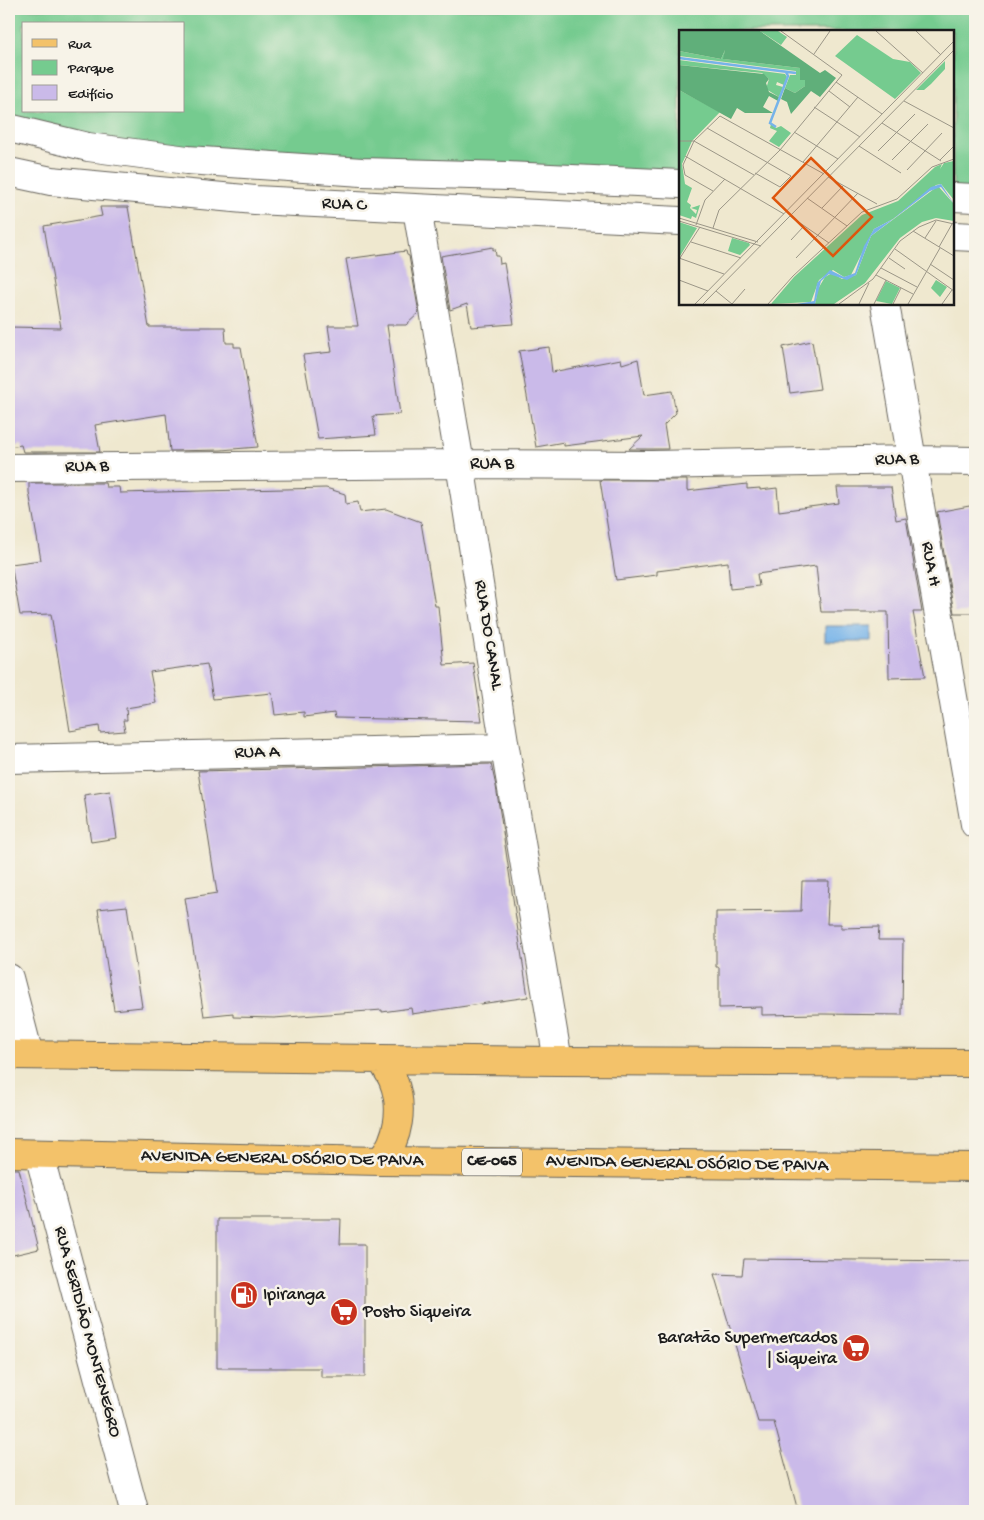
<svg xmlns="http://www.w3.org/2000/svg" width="984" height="1520" font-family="'Gochi Hand',sans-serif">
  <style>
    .green { fill: #75cb8f; stroke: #487456; fill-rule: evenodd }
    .water { fill: #76b3e9; stroke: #496882 }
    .building { fill: #cabae9 }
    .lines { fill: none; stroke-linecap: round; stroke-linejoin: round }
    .street-casing { stroke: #66635b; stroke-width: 30 }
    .primary-casing { stroke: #66635b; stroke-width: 30 }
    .street { stroke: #fff; stroke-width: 28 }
    .primary { stroke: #f3c26a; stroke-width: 28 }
    .labels { text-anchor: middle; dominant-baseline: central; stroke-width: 5; stroke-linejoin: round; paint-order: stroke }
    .shield { fill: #f7f3e8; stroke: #5e5c59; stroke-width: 1 }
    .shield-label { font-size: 16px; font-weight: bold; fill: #1c1c1c }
    .street-label { font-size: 18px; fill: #1c1c1c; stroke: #f7f3e8 }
    .poi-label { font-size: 18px; fill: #1c1c1c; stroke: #f7f3e8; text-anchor: start }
    .inset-river { fill: none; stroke: #76b3e9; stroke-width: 2.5 }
    .inset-road { fill: none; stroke: #9b9687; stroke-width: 1 }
    .view { fill: #de560d; fill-opacity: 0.15; stroke: #de560d; stroke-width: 2.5 }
    .inset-edge { fill: none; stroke: #1c1c1c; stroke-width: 2.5 }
  </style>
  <rect width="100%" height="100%" fill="#f7f3e8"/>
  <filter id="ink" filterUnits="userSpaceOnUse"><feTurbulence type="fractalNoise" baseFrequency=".02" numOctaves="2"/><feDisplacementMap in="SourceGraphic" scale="10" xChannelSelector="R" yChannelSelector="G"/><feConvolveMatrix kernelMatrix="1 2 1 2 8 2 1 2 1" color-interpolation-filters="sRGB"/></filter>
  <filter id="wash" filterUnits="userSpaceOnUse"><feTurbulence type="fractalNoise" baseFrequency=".0096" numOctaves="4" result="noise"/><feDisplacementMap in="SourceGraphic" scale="20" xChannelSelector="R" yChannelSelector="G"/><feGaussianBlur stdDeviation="1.12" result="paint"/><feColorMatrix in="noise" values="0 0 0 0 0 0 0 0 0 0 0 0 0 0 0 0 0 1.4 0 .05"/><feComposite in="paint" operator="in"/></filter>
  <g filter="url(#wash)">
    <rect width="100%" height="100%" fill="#efe8cf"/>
    <path class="green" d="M9,9H975V198L953,197V31H680V184L362,172L9,128ZM24,24H184V111H24Z"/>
    <path class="water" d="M825,626H872V641H825Z"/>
    <g id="blocks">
      <path class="building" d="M100,207H128L149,327H225L226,343H234V347H241L258,447L221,450L170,451L166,414L95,425L100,452H23L21,445L9,447V327L61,328L44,226L102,216Z
        M493,247V250L495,249L496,256H499L500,264L504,263L514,324L471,327L467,304L450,310L441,256Z
        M406,251L407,255L409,256L419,313L406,325H387L400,414L373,416L376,435L318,439L303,355L332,352L328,326H358L346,259Z
        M812,341L820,389L790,393L783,347Z
        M549,347L552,372L621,359L622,364L638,359L644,395L672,391L676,413L664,425L668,449H629L643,436L564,446V442L536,447L519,351Z
        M600,480H687V491L747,484V489L760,488V490L777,488L779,511L839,503L837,487H891L896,520L906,518L922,612H913L925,677L889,678L888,612H821L816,566L757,574L759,586L730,589L728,562L657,571V575L616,580Z
        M29,483H105L106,487H119L120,493L326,488L345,494L346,504L358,502L360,512L386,509L421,522L435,606H438L444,665L473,663L482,721L335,718L334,713L304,717V712L275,715L272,693L213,699L207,664L150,672L156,703L126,708L127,720H123L125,731L100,733L99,726L70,731L51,614L20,615L11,564L41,560L29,492Z
        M975,505V613H954L937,512Z
        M491,764L496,786L528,997L412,1014L411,1008L382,1012V1010L274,1018L233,1017V1013L204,1016L185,898L217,893L198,771Z
        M110,791L117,838L91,842L84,795Z
        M802,881H829L827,924H841V928L879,927L878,940H903L902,1015L822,1014L762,1015V1007L719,1008V967H716V912L801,911Z
        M127,906L142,1007L114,1010L98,909Z
        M9,1169H19L39,1249L9,1256Z
        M217,1219H341L340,1244H365V1377H321V1368H217Z
        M744,1259L975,1261V1511H798L774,1422H758L714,1274L742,1275Z"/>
    </g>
  </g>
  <g filter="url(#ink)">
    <use href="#blocks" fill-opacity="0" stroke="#66635b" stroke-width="1"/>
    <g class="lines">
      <g class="street-casing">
        <path id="street" d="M9,128L88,147L187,160L362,172L507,176L680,184
          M9,172L51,181L255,200L680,221
          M953,197L975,198
          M417,209L460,464L505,748L558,1061
          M953,236L975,237
          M885,304L975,824
          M9,468L460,464L652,465L912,460L975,461
          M9,759L505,748
          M9,978L29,1055
          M39,1154L134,1511"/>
      </g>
      <g class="primary-casing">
        <path id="primary" d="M9,1055L558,1061L975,1063
          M9,1153L381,1161L975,1167
          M381,1161C399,1138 404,1107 393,1080C390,1073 385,1066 381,1059"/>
      </g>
      <use href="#street" class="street"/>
      <use href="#primary" class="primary"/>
    </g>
  </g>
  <defs>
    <g id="fuel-disc" transform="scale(1.4375)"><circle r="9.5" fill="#c8321e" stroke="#f7f3e8"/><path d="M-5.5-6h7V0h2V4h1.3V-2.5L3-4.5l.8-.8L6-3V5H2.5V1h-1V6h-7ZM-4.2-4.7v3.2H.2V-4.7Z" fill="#fff"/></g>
    <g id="supermarket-disc" transform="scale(1.4375)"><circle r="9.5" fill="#c8321e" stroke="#f7f3e8"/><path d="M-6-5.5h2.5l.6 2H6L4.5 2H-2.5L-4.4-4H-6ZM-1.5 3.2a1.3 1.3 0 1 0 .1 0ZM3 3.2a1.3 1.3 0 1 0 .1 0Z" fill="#fff"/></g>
  </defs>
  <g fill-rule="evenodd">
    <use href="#fuel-disc" x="244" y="1295"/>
    <use href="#supermarket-disc" x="344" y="1312"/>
    <use href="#supermarket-disc" x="856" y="1348"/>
  </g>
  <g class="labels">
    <rect class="shield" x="462" y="1148.5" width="60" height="27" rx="4"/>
    <g class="shield-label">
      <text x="492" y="1162">CE-065</text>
    </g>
    <g class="street-label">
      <text transform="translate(344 205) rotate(3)">RUA C</text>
      <text transform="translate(897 460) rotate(-1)">RUA B</text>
      <text x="492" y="464">RUA B</text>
      <text transform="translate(87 467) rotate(-1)">RUA B</text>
      <text transform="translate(930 564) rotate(80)">RUA H</text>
      <text transform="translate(488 635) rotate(81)">RUA DO CANAL</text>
      <text transform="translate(257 753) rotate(-1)">RUA A</text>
      <text transform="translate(282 1159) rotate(1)">AVENIDA GENERAL OSÓRIO DE PAIVA</text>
      <text transform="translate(687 1164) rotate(1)">AVENIDA GENERAL OSÓRIO DE PAIVA</text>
      <text transform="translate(87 1332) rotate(75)">RUA SERIDIÃO MONTENEGRO</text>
    </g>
    <g class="poi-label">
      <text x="263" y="1295">Ipiranga</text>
      <text x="363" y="1312">Posto Siqueira</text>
      <text x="837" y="1338" text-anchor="end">Baratão Supermercados<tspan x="837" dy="21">| Siqueira</tspan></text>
    </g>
  </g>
  <g transform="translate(679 30)">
    <rect width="275" height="275" fill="#efe8cf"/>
    <path d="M81,1H99L108,7L102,15ZM178,5L214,29L231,32L242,43L216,69L156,26ZM46,20L45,29L121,38V50H126V56L116,63L106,58L111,45H117V41L0,26V21L42,29ZM0,30L106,44L108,47L105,55L98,52L97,55L104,57L100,67L87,59L90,49L83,43L0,35ZM266,31V39L252,54L245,60H237ZM0,60L41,82L13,111L3,134L6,154L13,158L8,172L12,175L11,178L17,184L18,180L12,178L21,175L17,188L13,186L12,189L0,185ZM92,94L97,98L102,96L112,103L100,117L90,111L98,101L91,98ZM275,131V170L262,154L257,155L214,189L195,199L172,245L165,247L154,240L140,250L132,272L92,274L115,247L183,185L219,171L256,137L263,134L261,139L265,133ZM259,156L275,174V191L257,188L243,192L221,208L186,253L155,274H136L139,259L146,247L153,243L163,249L177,245L192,206ZM0,192L18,198L1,226L0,225ZM53,208L70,213L71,215L61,225L49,221ZM257,250L268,257L261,267L252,258ZM207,251L221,258L213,274L197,271Z" fill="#75cb8f"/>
    <path d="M0,1H81L141,43L146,40L157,48L141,67L132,61L112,84L108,72L102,69L106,58L116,63L126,56V50H121V38L44,29L46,20L42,29L0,21ZM0,35L85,44L90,49L87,53L90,62L100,67L99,71L90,66L84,77L94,83H66L58,78L52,89L0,60Z" fill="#60af7a"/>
    <path d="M262,154L275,174L262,157L251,161L192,206L177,245L168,250L150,244L142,251L136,274H118L135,271L138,253L151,240L165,247L176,243L185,216L195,199L214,189L252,157Z" fill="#76b3e9"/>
    <path class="inset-river" d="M0,28L117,43M97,97L91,93L109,46L107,42"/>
    <path class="inset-road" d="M197,1L244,43M237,1L262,25M135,24L151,1M157,52L203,84M150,61L171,77M225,71L275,98M135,77L181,107M203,93L262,131M28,98L112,146L101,157L76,143M115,102L159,129M0,111H15L75,145M180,116L222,143M199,121L236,84M6,126L105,184M213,130L249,94M261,130L275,116M124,132L179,67M228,140L263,103M149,147L198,174M34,161L6,145L4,135L15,111L41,86L145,144M128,168L168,196M143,178L164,156M111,186L150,213M0,188L79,212M0,191L82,216M17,195L26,170L46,149M34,198L40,180L101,120L163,45L102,1M234,201L275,226M246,208L257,191M112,210L125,196M12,212L62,228M260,217L273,194M216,219L275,261M0,228L45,244M1,228L21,197M117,228L179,163M210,228L226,239M251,234L275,250M202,238L238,257M197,245L234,264M0,250L29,261M37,261L53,274M16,274L275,11M24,274L275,20M53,274L66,259M89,274L114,246L183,182L218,169L253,137L275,129M160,274L194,249L221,211L240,197L257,190L275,194M180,274L190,253M195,274L207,250M214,274L222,258M229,274L261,218M263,274L273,260"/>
    <path class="view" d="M132,128L193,187L154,226L94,168Z"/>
    <rect width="275" height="275" class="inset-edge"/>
  </g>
  <rect width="984" height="1520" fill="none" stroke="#f7f3e8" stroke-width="30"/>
  <rect x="22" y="22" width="162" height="90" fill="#f7f3e8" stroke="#9f9d96"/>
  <rect x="32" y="39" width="25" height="8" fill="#f3c26a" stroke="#9f9d96"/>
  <text x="68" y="48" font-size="15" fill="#1c1c1c">Rua</text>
  <rect x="32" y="60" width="25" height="15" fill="#75cb8f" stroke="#9f9d96"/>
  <text x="68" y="72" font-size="15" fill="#1c1c1c">Parque</text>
  <rect x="32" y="85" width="25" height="15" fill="#cabae9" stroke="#9f9d96"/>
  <text x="68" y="98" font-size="15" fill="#1c1c1c">Edifício</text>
</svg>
